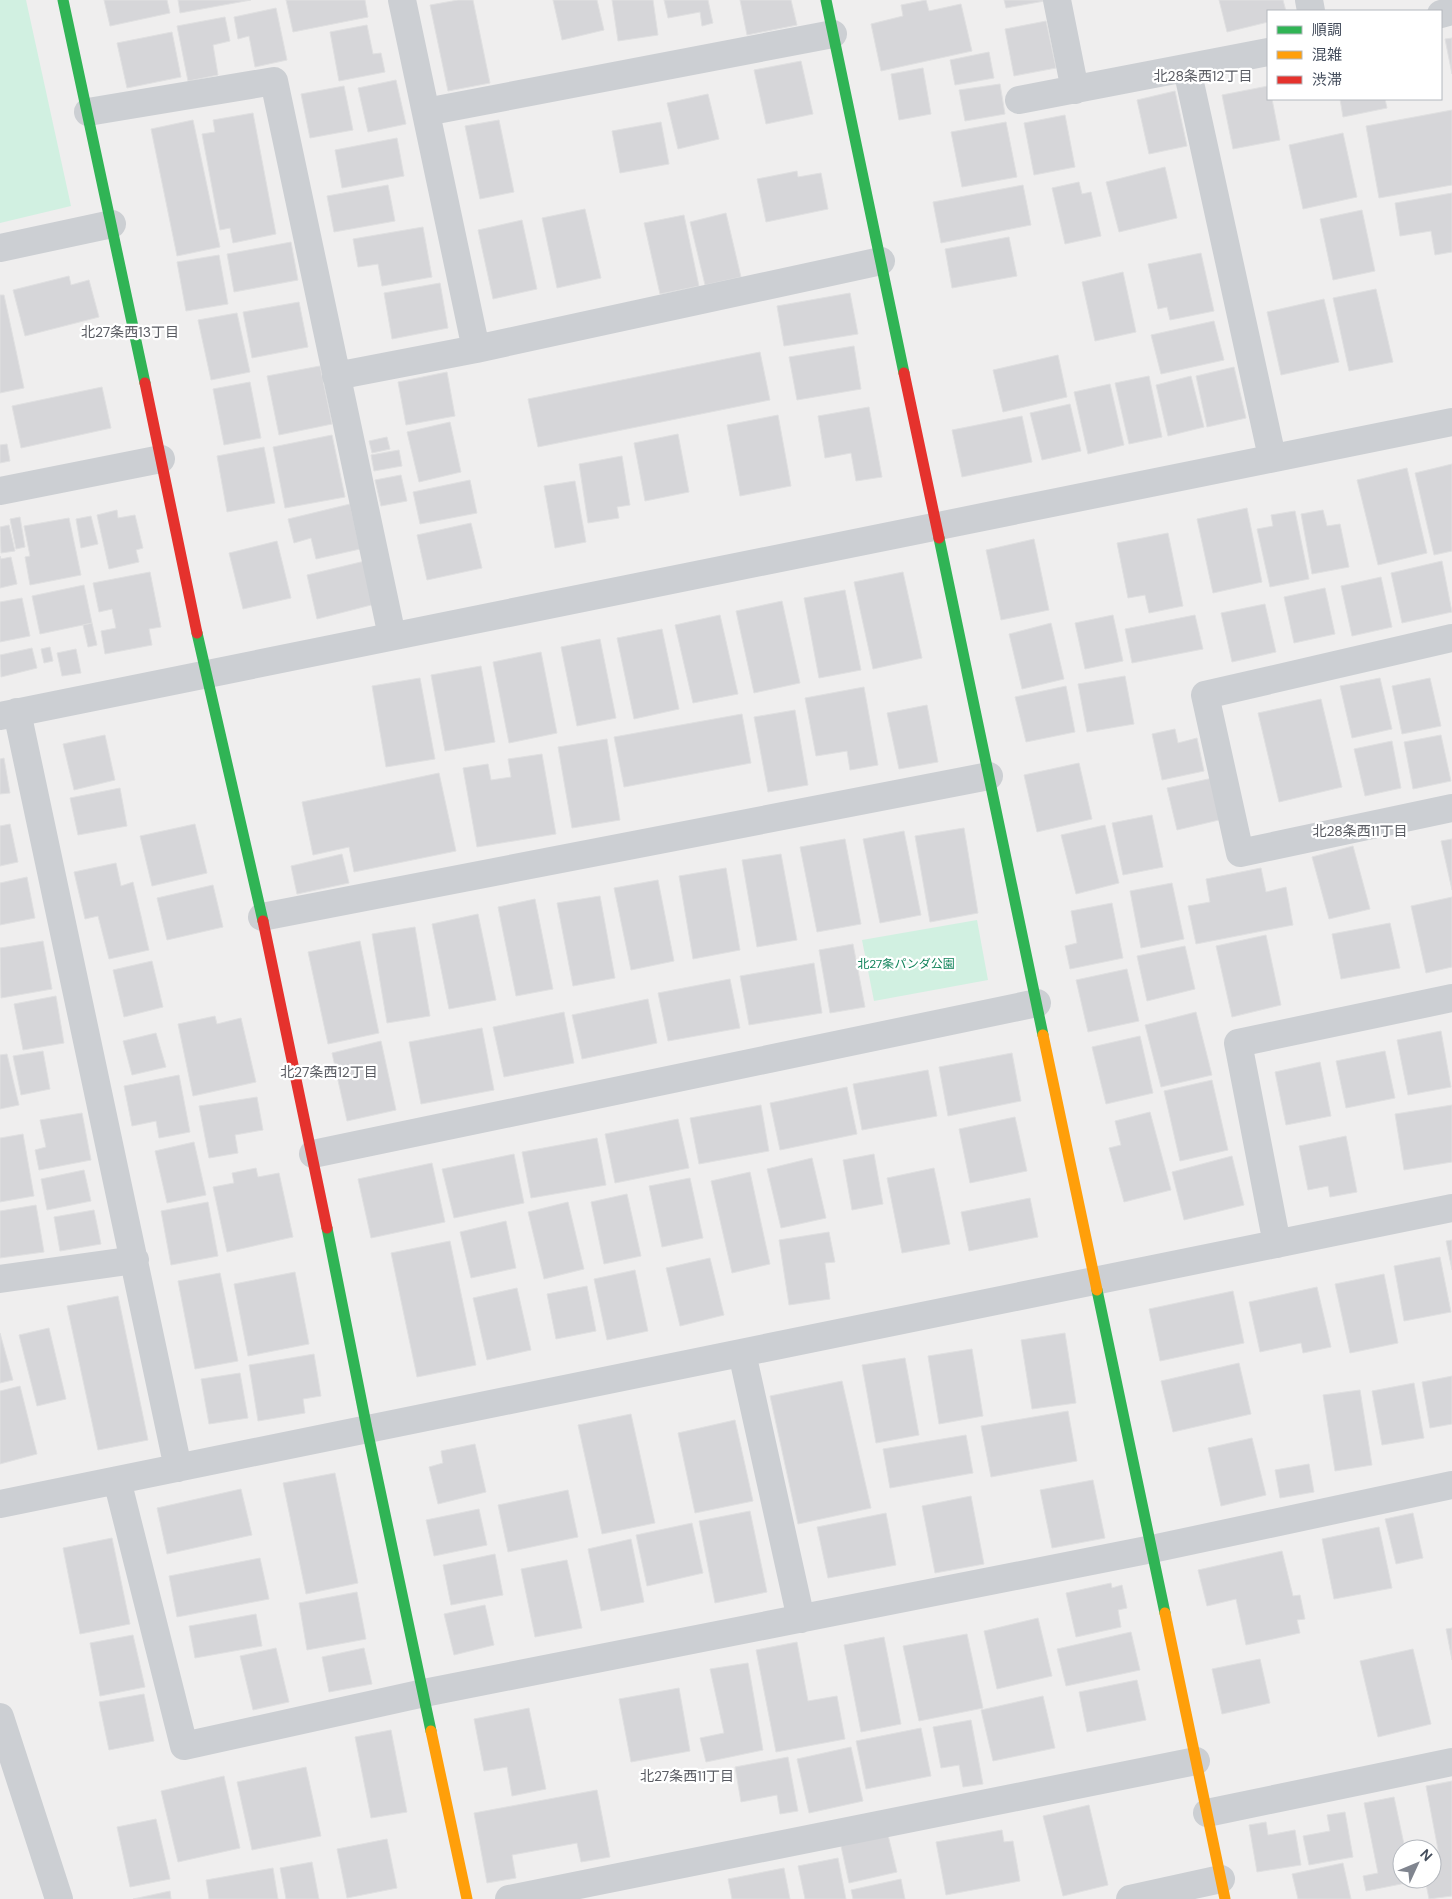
<svg xmlns="http://www.w3.org/2000/svg" width="1452" height="1899" font-family="'DM Sans','Noto Sans JP',sans-serif">
  <style>
    .green { fill: #d1f0e1 }
    .building { fill: #d6d6d9; stroke: #e0e0e1 }
    .lines { fill: none; stroke-linecap: round; stroke-linejoin: round }
    .street { stroke: #cccfd3; stroke-width: 28 }
    .fast { stroke: #30b455; stroke-width: 11 }
    .slow { stroke: #ff9f0a; stroke-width: 11 }
    .jam { stroke: #e5322d; stroke-width: 11 }
    .labels { text-anchor: middle; dominant-baseline: central; stroke-width: 4.5; stroke-linejoin: round; paint-order: stroke }
    .park-label { font-size: 12px; fill: #10835a; stroke: #fff }
    .neighbourhood-label { font-size: 14px; fill: #5a5c63; stroke: #fff }
  </style>
  <rect width="100%" height="100%" fill="#efeeee"/>
  <path class="green" d="M0,0H26L71,206L0,223Z
    M977,920L988,980L874,1001L862,940Z"/>
  <path class="building" d="M104,0H167L170,13L110,26Z
    M178,0H251L180,13Z
    M286,0H365L368,17L293,32Z
    M458,0H473L490,83L448,91L430,5Z
    M553,0H597L604,30L562,40Z
    M612,0H653L658,35L618,41Z
    M664,0H708L713,23L702,26L700,12L668,18Z
    M740,0H791L797,25L747,35Z
    M926,0L929,11L961,4L972,51L881,71L871,24L903,16L901,5Z
    M1004,0H1050L1006,8Z
    M1219,0H1283L1286,11H1268V22L1227,32Z
    M276,8L287,60L255,67L249,36L238,39L234,17Z
    M225,17L230,41L213,45L218,75L188,81L177,26Z
    M1046,21L1056,68L1014,76L1005,29Z
    M367,25L373,54L381,53L385,72L339,81L330,32Z
    M172,32L181,77L127,88L117,43Z
    M1452,38V74L1445,39Z
    M989,52L994,78L955,85L950,60Z
    M801,61L813,114L766,124L754,70Z
    M923,68L931,114L899,120L891,74Z
    M396,80L406,124L368,132L358,88Z
    M1000,84L1005,114L965,121L959,90Z
    M344,86L353,130L310,138L301,94Z
    M1268,86V99H1272L1280,140L1233,149L1222,95Z
    M1175,91L1187,146L1149,154L1137,100Z
    M708,94L719,139L678,149L667,103Z
    M1340,99H1385L1387,108L1343,117Z
    M1452,110V185L1379,198L1366,126Z
    M253,113L276,234L233,243L230,228L220,230L202,134L215,132L213,120Z
    M1065,115L1075,167L1034,175L1024,123Z
    M193,120L220,247L177,256L151,129Z
    M499,120L514,192L480,199L465,126Z
    M661,122L669,164L620,173L612,131Z
    M1006,122L1017,177L962,187L951,132Z
    M1343,133L1357,197L1303,209L1289,145Z
    M397,138L404,176L342,188L335,150Z
    M1165,167L1177,218L1119,232L1106,182Z
    M797,171L798,177L821,173L828,209L766,222L757,179Z
    M1079,182L1082,194L1091,192L1101,236L1065,244L1052,188Z
    M388,185L395,221L334,232L327,196Z
    M1023,185L1031,225L941,243L933,202Z
    M1452,193V252L1435,255L1431,231L1400,236L1395,203Z
    M585,209L601,278L557,288L542,218Z
    M1362,210L1375,271L1333,280L1320,219Z
    M726,213L741,277L705,285L690,222Z
    M684,215L699,286L660,294L644,223Z
    M522,220L537,289L493,299L478,230Z
    M423,227L432,277L382,286L378,264L358,267L353,239Z
    M1009,237L1017,276L952,288L945,249Z
    M291,242L298,280L234,292L227,254Z
    M1201,253L1214,311L1170,320L1167,307L1158,309L1148,264Z
    M219,255L228,304L186,311L177,262Z
    M1123,272L1136,332L1095,341L1082,282Z
    M69,276L71,285L89,280L99,317L25,336L13,290Z
    M440,283L448,328L392,339L384,293Z
    M1376,289L1393,362L1349,371L1333,298Z
    M850,293L858,334L784,346L777,306Z
    M0,295H4L24,388L0,393Z
    M1324,299L1339,362L1281,375L1267,312Z
    M299,302L308,347L252,358L243,312Z
    M237,313L250,372L211,380L198,320Z
    M1214,321L1224,360L1161,374L1151,335Z
    M854,346L861,389L797,400L789,357Z
    M760,352L770,400L538,447L528,399Z
    M1058,355L1067,397L1003,412L993,370Z
    M320,366L332,424L279,435L267,376Z
    M1234,367L1246,418L1207,427L1196,376Z
    M447,372L455,416L406,425L398,382Z
    M1149,376L1162,437L1129,444L1115,383Z
    M1191,376L1204,427L1168,436L1156,385Z
    M250,382L261,438L224,445L213,389Z
    M1110,384L1124,445L1088,454L1074,392Z
    M102,387L111,428L21,448L12,406Z
    M1070,404L1081,451L1042,460L1030,413Z
    M869,407L882,477L856,481L851,453L825,458L818,416Z
    M778,415L791,486L740,496L727,425Z
    M1022,416L1032,462L962,477L952,430Z
    M450,422L461,472L419,482L407,432Z
    M678,434L689,492L645,501L634,443Z
    M332,435L345,497L285,508L273,447Z
    M387,437L390,449L372,453L369,441Z
    M7,444L10,461L0,463V445Z
    M264,447L275,503L227,512L217,456Z
    M399,450L402,466L374,471L371,455Z
    M622,456L630,505L617,507L619,518L588,523L579,464Z
    M1452,464V551L1434,555L1415,473Z
    M1407,468L1427,553L1378,565L1357,480Z
    M401,475L407,501L381,506L375,480Z
    M470,480L477,513L420,524L413,492Z
    M575,481L586,542L555,548L544,486Z
    M350,504L360,549L316,559L311,538L294,543L288,519Z
    M1247,508L1262,582L1213,593L1197,519Z
    M117,510L118,518L135,515L143,548L136,550L139,562L109,569L97,515Z
    M1323,510L1327,526L1340,524L1349,567L1312,574L1301,514Z
    M1295,511L1309,579L1270,587L1257,529L1273,526L1271,515Z
    M91,516L98,544L81,548L76,519Z
    M20,517L25,547L16,549L10,519Z
    M69,518L81,575L30,585L25,557L30,556L24,526Z
    M471,523L482,568L427,580L417,535Z
    M9,525L15,551L1,553L0,527Z
    M1168,533L1183,606L1149,613L1145,595L1128,598L1117,543Z
    M1034,539L1049,610L1001,620L986,550Z
    M277,541L291,598L243,609L229,553Z
    M0,556L1,559L11,557L17,584L0,588Z
    M365,561L375,604L317,619L307,575Z
    M1442,561L1452,612L1402,623L1391,573Z
    M150,572L161,627L149,629L152,645L105,654L101,631L116,628L112,609L99,612L93,583Z
    M903,572L922,658L873,669L854,582Z
    M1381,577L1392,627L1352,636L1341,586Z
    M84,585L92,623L40,634L32,596Z
    M1325,588L1335,634L1294,643L1284,597Z
    M845,590L861,670L819,678L804,598Z
    M22,598L30,636L0,642V602Z
    M782,601L800,683L754,693L736,611Z
    M1265,604L1276,652L1232,662L1221,613Z
    M720,615L738,694L693,703L675,625Z
    M1113,615L1123,661L1085,669L1075,623Z
    M1195,615L1203,649L1132,663L1125,629Z
    M92,623L97,645L88,647L83,625Z
    M1051,623L1064,679L1022,689L1009,634Z
    M662,629L679,709L634,719L617,638Z
    M600,639L616,718L577,726L561,647Z
    M50,647L53,661L44,663L41,649Z
    M32,648L37,668L1,677L0,655Z
    M76,649L81,673L62,676L57,653Z
    M541,652L557,733L509,743L493,662Z
    M481,666L495,742L445,751L431,675Z
    M1125,676L1134,724L1087,732L1078,684Z
    M420,678L435,759L386,767L372,686Z
    M1380,678L1392,729L1352,738L1340,686Z
    M1430,678L1441,726L1402,734L1392,686Z
    M1066,686L1075,732L1026,742L1015,697Z
    M864,687L878,765L850,770L847,751L816,756L805,698Z
    M1321,699L1342,787L1279,802L1258,713Z
    M927,705L938,762L899,769L887,713Z
    M795,710L808,785L768,792L754,717Z
    M742,714L751,763L624,787L614,737Z
    M1175,729L1178,743L1197,738L1204,771L1162,780L1152,734Z
    M105,735L115,780L74,790L63,744Z
    M1441,735L1451,781L1413,789L1404,742Z
    M607,739L620,820L572,828L558,747Z
    M1392,741L1401,788L1365,796L1354,749Z
    M542,754L556,834L477,847L463,768L488,764L491,780L511,777L508,759Z
    M4,758L10,793L0,794V759Z
    M1079,763L1092,819L1037,832L1024,775Z
    M439,773L456,851L354,872L349,847L313,855L302,802Z
    M1213,778L1223,819L1177,830L1167,788Z
    M120,788L127,826L78,835L70,798Z
    M1152,815L1163,867L1123,875L1112,823Z
    M10,824L18,862L0,866V826Z
    M195,824L207,873L152,886L140,836Z
    M1105,825L1119,883L1076,894L1061,835Z
    M964,828L978,913L930,922L915,836Z
    M904,831L921,915L880,923L863,839Z
    M845,839L861,924L817,932L800,847Z
    M1452,839V890L1441,841Z
    M1353,846L1370,909L1329,919L1312,857Z
    M342,854L349,883L297,894L291,866Z
    M781,854L797,940L757,947L742,860Z
    M116,863L121,886L133,882L149,950L109,959L98,916L85,919L74,872Z
    M726,868L740,950L693,959L679,876Z
    M1261,868L1266,892L1286,887L1293,925L1196,944L1188,906L1210,902L1206,879Z
    M27,877L35,918L0,925V883Z
    M658,880L674,961L631,970L614,888Z
    M1172,883L1184,939L1141,948L1130,891Z
    M213,885L223,927L167,940L157,898Z
    M600,896L615,978L573,986L557,903Z
    M1452,897V967L1426,973L1411,906Z
    M535,899L553,989L516,996L498,907Z
    M1112,903L1123,958L1070,969L1065,946L1077,943L1071,911Z
    M478,914L496,1000L449,1009L432,924Z
    M1390,923L1400,968L1341,979L1332,934Z
    M415,927L430,1016L387,1023L372,934Z
    M1266,935L1281,1005L1232,1017L1216,946Z
    M43,941L52,989L1,998L0,948Z
    M360,941L379,1033L328,1044L308,952Z
    M853,944L865,1007L830,1013L819,950Z
    M1185,946L1195,989L1147,1001L1137,956Z
    M152,961L163,1007L124,1017L113,970Z
    M814,963L822,1013L749,1025L740,976Z
    M1127,969L1139,1021L1088,1032L1076,980Z
    M730,979L740,1028L668,1041L658,993Z
    M56,996L64,1043L23,1050L14,1004Z
    M648,999L657,1043L582,1059L572,1015Z
    M564,1012L574,1063L504,1077L493,1027Z
    M1196,1012L1212,1075L1161,1087L1145,1025Z
    M215,1016L217,1024L241,1018L256,1082L193,1096L178,1024Z
    M482,1028L494,1090L421,1104L409,1042Z
    M1441,1031L1451,1087L1408,1095L1397,1040Z
    M156,1033L166,1067L132,1075L123,1041Z
    M1140,1036L1153,1093L1106,1104L1092,1047Z
    M381,1041L396,1110L347,1121L332,1053Z
    M43,1051L50,1089L21,1095L13,1056Z
    M1385,1051L1395,1098L1346,1108L1336,1061Z
    M1012,1053L1021,1101L948,1116L939,1067Z
    M7,1054L19,1105L0,1109V1055Z
    M1320,1062L1331,1116L1286,1125L1275,1072Z
    M928,1070L937,1116L862,1130L853,1084Z
    M179,1075L190,1132L159,1138L156,1121L132,1126L124,1086Z
    M1212,1080L1228,1150L1180,1161L1164,1091Z
    M847,1087L857,1134L780,1150L770,1103Z
    M257,1097L263,1130L235,1135L238,1153L209,1158L199,1106Z
    M761,1105L769,1151L699,1164L690,1118Z
    M1452,1105V1162L1404,1170L1395,1114Z
    M1150,1112L1171,1190L1124,1202L1109,1148L1121,1145L1115,1121Z
    M82,1113L91,1160L39,1170L35,1150L46,1147L40,1120Z
    M1015,1117L1027,1171L970,1183L959,1129Z
    M678,1119L689,1168L615,1183L605,1134Z
    M23,1134L34,1196L0,1202V1138Z
    M1346,1136L1357,1192L1330,1197L1328,1186L1308,1190L1299,1146Z
    M597,1138L606,1185L531,1198L522,1152Z
    M194,1142L206,1195L167,1203L155,1151Z
    M514,1154L524,1203L454,1218L442,1169Z
    M874,1154L883,1204L852,1210L843,1160Z
    M1232,1156L1244,1205L1184,1220L1172,1172Z
    M812,1158L826,1218L781,1228L767,1169Z
    M432,1163L445,1222L371,1238L358,1179Z
    M256,1168L258,1177L279,1173L293,1237L227,1252L213,1187L234,1183L232,1173Z
    M934,1168L950,1244L902,1253L887,1178Z
    M84,1170L91,1201L47,1210L41,1179Z
    M750,1172L770,1264L732,1273L711,1181Z
    M690,1178L703,1238L662,1247L649,1186Z
    M627,1194L641,1256L604,1264L591,1202Z
    M1030,1198L1038,1237L969,1251L961,1212Z
    M208,1202L218,1256L171,1265L161,1211Z
    M568,1202L584,1269L544,1279L528,1212Z
    M36,1205L44,1252L0,1258V1211Z
    M94,1210L101,1244L60,1251L54,1217Z
    M506,1221L516,1268L471,1278L460,1232Z
    M829,1232L835,1262L825,1263L830,1299L789,1305L779,1240Z
    M1452,1240V1270L1446,1241Z
    M450,1241L476,1365L417,1377L391,1253Z
    M1440,1257L1451,1312L1404,1321L1394,1266Z
    M710,1258L724,1315L680,1326L666,1268Z
    M635,1270L648,1331L607,1340L594,1279Z
    M295,1272L309,1344L248,1356L234,1284Z
    M220,1273L238,1361L195,1369L178,1281Z
    M1384,1274L1398,1343L1350,1353L1335,1284Z
    M587,1286L596,1331L556,1339L547,1294Z
    M1317,1287L1331,1347L1303,1353L1301,1343L1260,1352L1249,1302Z
    M517,1288L531,1350L487,1360L473,1298Z
    M1233,1291L1244,1343L1160,1361L1149,1309Z
    M118,1296L148,1440L98,1450L67,1306Z
    M49,1328L66,1399L37,1406L19,1335Z
    M0,1333L13,1380L0,1383Z
    M1065,1333L1076,1403L1032,1409L1021,1340Z
    M972,1349L983,1416L939,1424L928,1356Z
    M314,1354L321,1396L303,1399L305,1413L258,1421L249,1365Z
    M905,1358L919,1435L876,1443L862,1365Z
    M1239,1363L1251,1414L1173,1432L1161,1381Z
    M240,1373L248,1418L209,1424L201,1379Z
    M1452,1376V1424L1430,1428L1422,1382Z
    M842,1381L871,1508L798,1524L770,1396Z
    M1414,1383L1424,1438L1382,1445L1372,1391Z
    M20,1386L37,1454L0,1464V1391Z
    M1360,1390L1372,1465L1335,1471L1323,1395Z
    M1068,1411L1077,1461L991,1477L981,1426Z
    M631,1414L655,1523L602,1534L578,1425Z
    M735,1420L753,1501L695,1513L678,1433Z
    M966,1435L973,1473L890,1488L883,1449Z
    M1252,1438L1266,1495L1221,1506L1208,1448Z
    M475,1444L486,1492L438,1504L429,1467L443,1463L441,1451Z
    M1309,1464L1314,1492L1280,1498L1275,1470Z
    M335,1473L358,1583L306,1594L283,1483Z
    M1093,1480L1105,1538L1052,1548L1040,1490Z
    M241,1489L252,1535L167,1554L157,1508Z
    M568,1490L578,1537L508,1552L498,1505Z
    M971,1496L984,1564L935,1573L922,1506Z
    M479,1509L487,1545L434,1556L426,1520Z
    M750,1511L767,1592L715,1603L699,1521Z
    M886,1513L896,1565L828,1578L817,1527Z
    M1413,1513L1423,1558L1396,1564L1385,1519Z
    M692,1523L703,1573L647,1586L636,1535Z
    M1379,1527L1392,1588L1334,1599L1322,1539Z
    M112,1538L130,1624L80,1634L63,1548Z
    M631,1539L644,1602L601,1611L588,1549Z
    M1282,1551L1293,1596L1300,1595L1305,1619L1297,1620L1300,1633L1246,1645L1236,1599L1207,1606L1198,1570Z
    M495,1554L503,1595L451,1605L443,1565Z
    M260,1558L269,1599L177,1617L169,1576Z
    M567,1560L582,1628L535,1637L521,1569Z
    M1111,1583L1112,1588L1122,1585L1127,1608L1118,1610L1121,1627L1076,1637L1066,1593Z
    M357,1592L366,1639L307,1650L299,1603Z
    M485,1605L494,1645L454,1655L444,1614Z
    M256,1614L262,1646L195,1658L189,1626Z
    M1038,1618L1052,1676L997,1689L984,1631Z
    M1452,1628V1660L1446,1629Z
    M1131,1632L1140,1670L1066,1686L1057,1649Z
    M967,1634L983,1708L919,1721L903,1646Z
    M133,1635L145,1687L100,1696L90,1643Z
    M884,1637L901,1724L861,1732L844,1645Z
    M797,1642L808,1701L837,1696L845,1739L776,1752L756,1650Z
    M276,1648L289,1702L253,1710L240,1656Z
    M364,1648L372,1684L329,1692L322,1657Z
    M1413,1649L1431,1724L1378,1737L1360,1661Z
    M1260,1659L1270,1703L1222,1714L1212,1669Z
    M748,1663L763,1750L706,1762L700,1738L724,1733L710,1669Z
    M1137,1680L1146,1720L1087,1732L1079,1692Z
    M679,1688L690,1751L631,1762L619,1699Z
    M144,1694L154,1741L109,1750L99,1702Z
    M1043,1696L1055,1748L993,1761L981,1710Z
    M529,1708L546,1789L512,1796L507,1767L484,1771L474,1719Z
    M971,1720L983,1784L963,1787L959,1765L941,1768L933,1727Z
    M921,1728L931,1776L866,1789L856,1741Z
    M391,1730L407,1812L371,1818L355,1737Z
    M851,1747L863,1801L809,1813L797,1759Z
    M788,1757L798,1811L780,1814L777,1795L741,1802L735,1767Z
    M306,1767L321,1836L252,1850L237,1782Z
    M224,1776L240,1848L178,1862L161,1791Z
    M1452,1781V1896L1429,1899L1425,1879H1432V1862L1440,1860L1426,1786Z
    M597,1790L610,1857L581,1862L577,1843L512,1855L516,1878L487,1883L474,1813Z
    M1394,1797L1405,1849H1402V1879H1411V1882L1366,1891L1363,1876L1378,1873L1364,1803Z
    M1089,1805L1108,1885L1063,1896L1043,1816Z
    M1345,1812L1353,1857L1309,1865L1303,1836L1330,1831L1327,1815Z
    M156,1819L170,1879L130,1887L117,1827Z
    M1266,1822L1268,1835L1295,1830L1301,1865L1257,1872L1249,1825Z
    M1002,1830L1004,1842L1013,1841L1020,1881L946,1895L936,1842Z
    M888,1835L897,1872L849,1883L841,1846Z
    M387,1839L397,1888L347,1898L337,1849Z
    M838,1858L846,1899H805L798,1866Z
    M312,1862L319,1899H286L280,1868Z
    M1343,1863L1351,1899H1298L1292,1874Z
    M273,1868L278,1899H209L206,1880Z
    M784,1868L790,1899H732L728,1879Z
    M901,1879L905,1899H853L851,1890Z
    M170,1891L171,1899H133Z"/>
  <g class="lines">
    <path class="street" d="M402,0L476,349
      M1057,0L1075,90
      M1309,0L1311,11
      M1441,14L1452,11
      M1187,69L1272,457
      M1019,100L1268,52
      M88,112L274,81L392,636
      M426,112L833,34
      M0,248L112,224
      M336,376L476,349L881,261
      M0,491L161,459
      M1452,638L1205,695L1240,853L1452,808
      M17,712L178,1468
      M0,716L1452,422
      M262,917L989,776
      M313,1154L1037,1003
      M1277,1244L1238,1043L1452,998
      M0,1279L135,1260
      M742,1353L801,1619
      M117,1480L184,1746L424,1693L1152,1549L1452,1485
      M0,1504L1452,1208
      M0,1717L59,1899
      M1207,1813L1452,1762
      M509,1899L1196,1761
      M1130,1899L1221,1879"/>
    <path class="fast" d="M63,0L145,383
      M826,0L904,373
      M939,538L1043,1035
      M197,633L263,921
      M327,1228L367,1429L431,1731
      M1097,1290L1165,1613"/>
    <path class="slow" d="M1043,1035L1097,1290
      M1165,1613L1225,1899
      M431,1731L467,1899"/>
    <path class="jam" d="M904,373L939,538
      M145,383L197,633
      M263,921L327,1228"/>
  </g>
  <g class="labels">
    <g class="park-label">
      <text x="906" y="964">北27条パンダ公園</text>
    </g>
    <g class="neighbourhood-label">
      <text x="1203" y="76">北28条西12丁目</text>
      <text x="130" y="332">北27条西13丁目</text>
      <text x="1360" y="831">北28条西11丁目</text>
      <text x="329" y="1072">北27条西12丁目</text>
      <text x="687" y="1776">北27条西11丁目</text>
    </g>
  </g>
  <rect x="1267" y="10" width="175" height="90" fill="#ffffff" stroke="#b4b8be"/>
  <rect x="1277" y="26" width="25" height="8" fill="#30b455" stroke="#b4b8be"/>
  <text x="1312" y="35" font-size="15" fill="#444d5c">順調</text>
  <rect x="1277" y="51" width="25" height="8" fill="#ff9f0a" stroke="#b4b8be"/>
  <text x="1312" y="60" font-size="15" fill="#444d5c">混雑</text>
  <rect x="1277" y="76" width="25" height="8" fill="#e5322d" stroke="#b4b8be"/>
  <text x="1312" y="85" font-size="15" fill="#444d5c">渋滞</text>
  <g transform="translate(1417 1864) rotate(46)"><circle r="24" fill="#ffffff" stroke="#b4b8be"/>
  <path d="M0-4L9 19L0 12L-9 19Z" fill="#80858f"/>
  <text y="-8" font-size="14" font-weight="bold" text-anchor="middle" fill="#444d5c">N</text>
  </g>
</svg>
